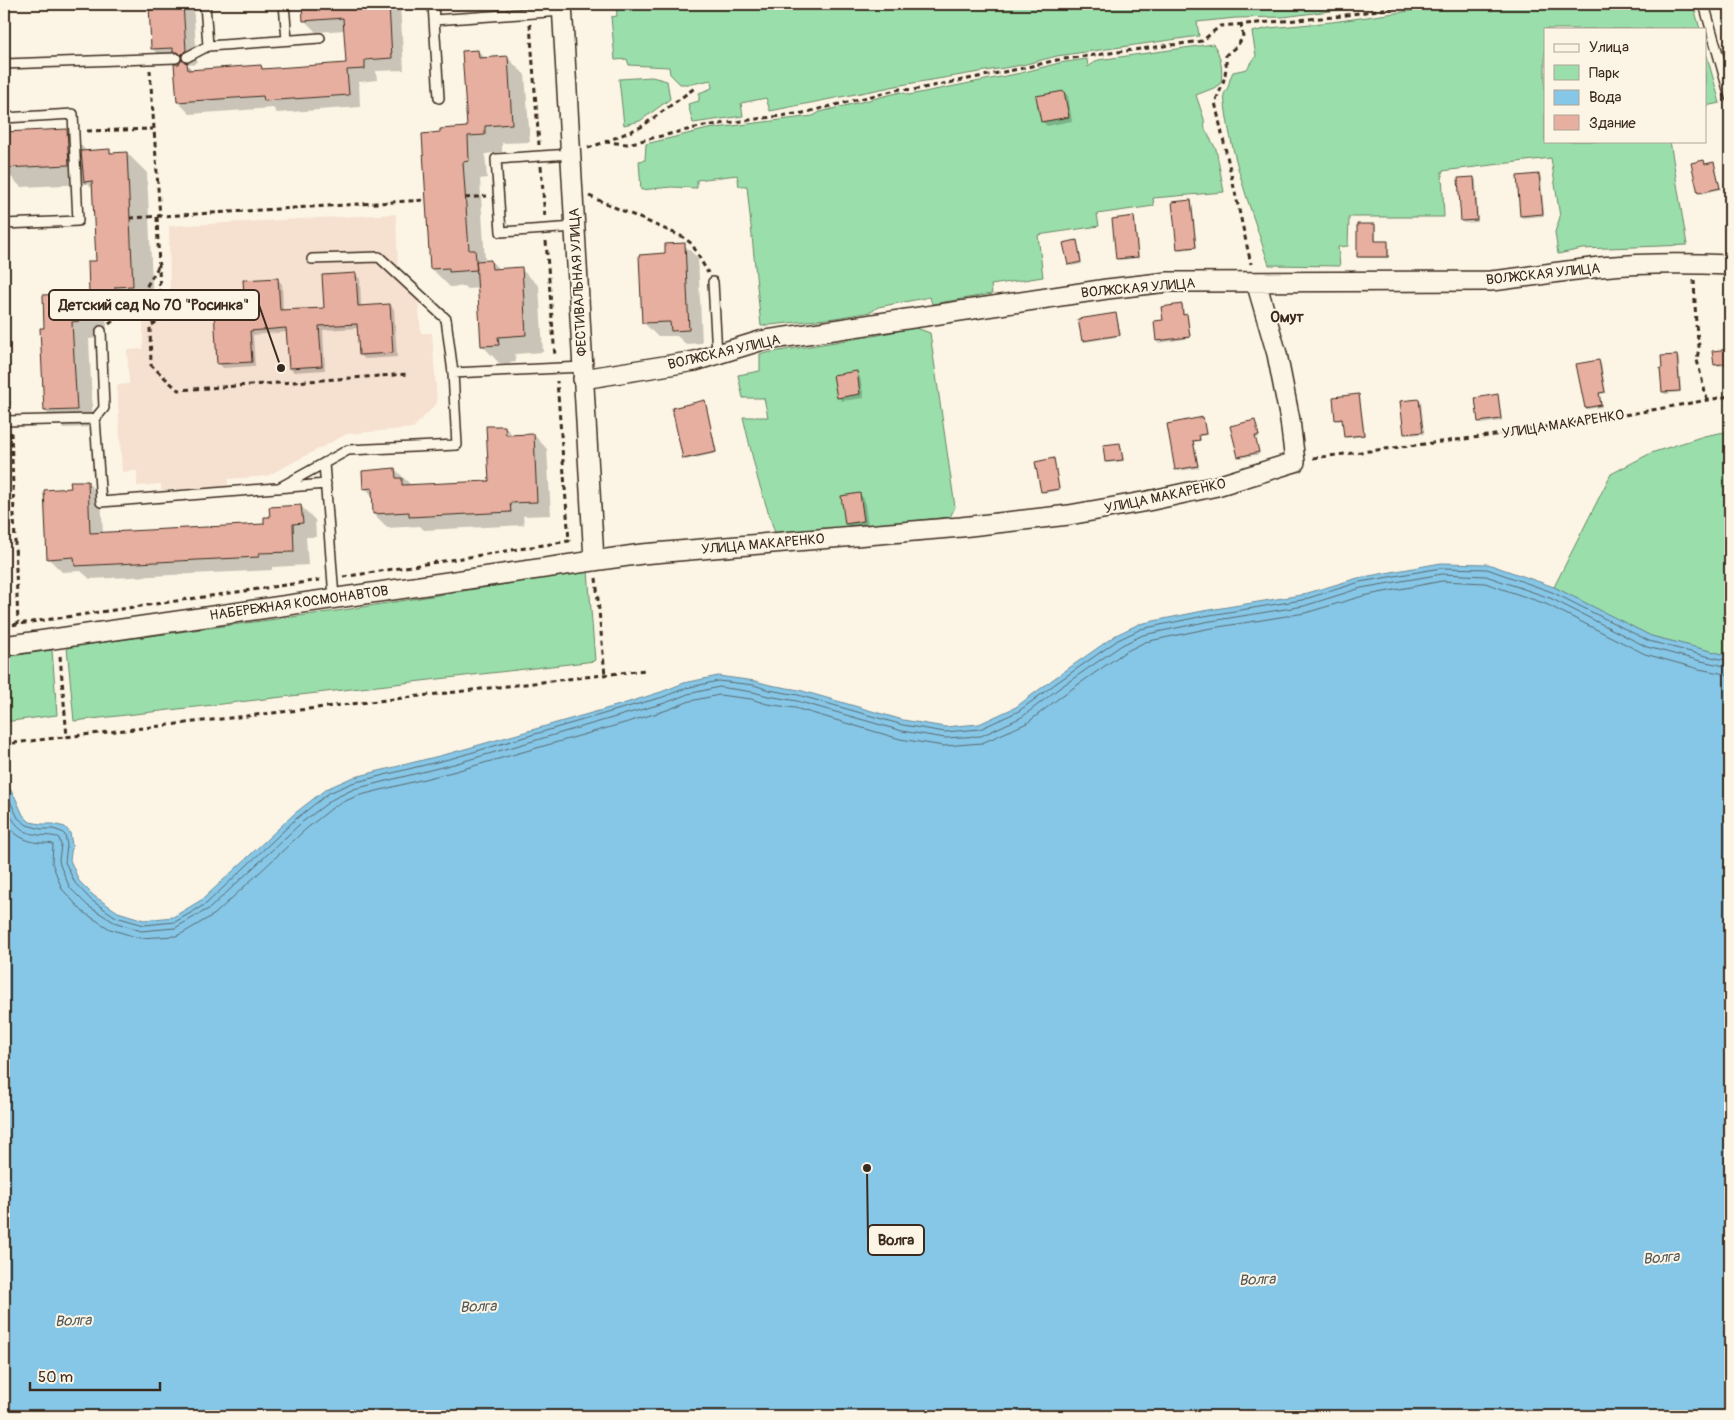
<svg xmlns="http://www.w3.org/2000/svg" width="1734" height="1420" font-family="Pangolin,sans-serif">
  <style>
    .built { fill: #f6e0d0 }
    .green { fill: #9adfab; stroke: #6a8464 }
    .water { fill: #86c7e7; stroke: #688897 }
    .shadow { fill: #0003 }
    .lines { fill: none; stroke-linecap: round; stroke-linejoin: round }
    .shore { stroke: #59696e; stroke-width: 1 }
    .building { fill: #e7af9f; stroke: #3b2a1e }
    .lane-casing { stroke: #3b2a1e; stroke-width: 12 }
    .street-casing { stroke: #3b2a1e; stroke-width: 22 }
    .path { stroke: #3b2a1e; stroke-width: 3; stroke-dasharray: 5 4; stroke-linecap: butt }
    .lane { stroke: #fcf5e5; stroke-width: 9 }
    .street { stroke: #fcf5e5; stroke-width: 19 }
    .labels { text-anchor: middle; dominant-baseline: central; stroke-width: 4; stroke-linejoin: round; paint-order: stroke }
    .street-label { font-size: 14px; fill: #3b2a1e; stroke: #fcf5e5 }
    .neighbourhood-label { font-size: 15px; font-weight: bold; fill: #3b2a1e; stroke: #fcf5e5 }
    .water-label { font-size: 15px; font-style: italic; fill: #52595a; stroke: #fcf5e5 }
    .leader { fill: none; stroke: #3b2a1e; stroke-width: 2 }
    .callout-dot { fill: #3b2a1e; stroke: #fcf5e5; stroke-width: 2 }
    .callout { fill: #fcf5e5; stroke: #3b2a1e; stroke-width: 2 }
    .callout-label { font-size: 15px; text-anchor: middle; font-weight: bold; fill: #3b2a1e }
  </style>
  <rect width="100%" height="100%" fill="#fcf5e5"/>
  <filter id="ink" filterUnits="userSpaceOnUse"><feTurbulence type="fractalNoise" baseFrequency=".02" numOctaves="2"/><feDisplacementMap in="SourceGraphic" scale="10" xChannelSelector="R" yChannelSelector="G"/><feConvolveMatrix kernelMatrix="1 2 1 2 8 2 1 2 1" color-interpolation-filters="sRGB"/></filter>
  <g filter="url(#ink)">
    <path class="built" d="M396,214L398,268L417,286L421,333H432L437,403L413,428L347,434L267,476L228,479V486L161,490V484L137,486V471L122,472L117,385L129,384L127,350L143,349V306L170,304L169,226Z"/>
    <path class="green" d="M616,4H1368L1369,6L1283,17L1236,18L1197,22L1199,36L1057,56L1022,65L901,85L770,111L766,98L741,103L743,116L693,123L688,104L699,101V93L712,88L711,80L692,84H680L670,74L669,67L629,65L627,59L615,60L611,17L617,16Z
      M1458,4H1693L1700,29H1545V141H1670L1687,245L1582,249L1558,254L1555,232L1560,217L1551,158L1442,171L1444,217H1349L1348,246L1338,247L1340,266L1269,265C1251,209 1229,153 1224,94C1230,87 1228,81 1233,72L1247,69L1256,56L1252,32L1269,28L1332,22Z
      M1213,44C1221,54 1223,71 1221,83L1214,88L1196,95L1204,119L1205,129L1216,149L1224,192L1153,198L1154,206L1097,214L1099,226L1038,235L1043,277L991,285L992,294L932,304L930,297L878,307L871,312L835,318L761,326L747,186H739L737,175L697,180V188L671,187L641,190L639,161L645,160L646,144L708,129L813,116L820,112L901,92L909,95L1021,73L1059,63L1087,59L1088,67L1098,60Z
      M1705,49L1720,103L1705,106Z
      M652,77L667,81L670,99L640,121L624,125L619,79Z
      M914,327L930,333L955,507L950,517L776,536L758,480L743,417H768L764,398H743L738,375L760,371V354L879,335Z
      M1730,431V656L1651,636L1554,587L1611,474L1651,453L1704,436Z
      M588,571L595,661L74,721L67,647L344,610Z
      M52,650L57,715L4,722V657Z"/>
    <path class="water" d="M1441,563L1488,564L1554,587L1651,636L1730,656V1416H4V780L15,797L23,815L30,822L41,824H53L65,827L70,833L72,845L70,860L79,881L94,896L118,912L144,920L173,917L203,899L294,814L326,789L351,778L451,753L623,704L661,692L684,683L718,676L755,681L770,685L799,690L903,720L945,727L979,724L1016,707L1052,680L1116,635L1139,624L1203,611L1301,595L1358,578Z"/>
    <path class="shadow" d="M150,4H193L197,61L193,65L185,62L181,58L163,59L153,49Z
      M303,4H400L404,70L376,71L377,80L359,82L360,107L277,113L273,108L190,114L178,102L187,64L193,71L261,66L265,70L348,64L345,30L316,32L304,20Z
      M478,51L486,59L507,57L525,75L530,142L502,143V152L485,154L487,178L480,179L485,262L491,261L500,270L521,269L539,286L543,352L515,354L516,362L500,364L483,346L479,288L468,289L464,286L450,287L432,269L469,128Z
      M1064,92L1068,96L1072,121L1047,126L1042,121Z
      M67,130L87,152L109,150L113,154L127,153L147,173L153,305L134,306L135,311L110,312L106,308L107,332L97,333V338L89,339L93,427L63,428L45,411L44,296L90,294L89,262H98L94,190L88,184L21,187L4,170V133Z
      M1704,161L1706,165L1714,163L1715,165L1721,189L1701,194L1699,192Z
      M1539,175L1541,177L1544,216L1523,218L1521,216Z
      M1474,178L1476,180L1478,222L1464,223L1462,221Z
      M1191,201L1192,203L1197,248L1180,250L1178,248Z
      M1133,217L1135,219L1139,258L1119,260L1117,258Z
      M1375,226L1376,227V242H1387L1389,244V258H1360L1358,256Z
      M1077,242L1078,244L1082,264L1071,266L1069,264Z
      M684,245L698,258L702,343L686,344L677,336H657L644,323L667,255Z
      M355,274L360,279L361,307L390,305L394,309L397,357L365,359L360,355L359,328L323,330L325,370L294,372L290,368L288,332L253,335L255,366L223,368L219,363L246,309L277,279L282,284L283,311L326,309Z
      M1181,306L1183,307L1184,316L1188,317L1191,338L1159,343L1157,341L1164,321Z
      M1116,314L1117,316L1121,336L1085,342L1083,340Z
      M1730,350V385L1728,384L1726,365L1717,366L1715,364L1714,352Z
      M1677,356L1679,358L1681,392L1665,394L1663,392Z
      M1599,362L1601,363L1606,393L1600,394L1602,407L1587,409L1586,408Z
      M856,373L860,377L864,398L842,401L838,397Z
      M1359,396L1360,397L1365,436L1347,438L1346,437L1344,420L1338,421L1337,419Z
      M1498,396L1499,398L1502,421L1481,424L1480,422Z
      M1419,400L1421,402L1424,434L1407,435L1405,434Z
      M704,402L706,404L717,453L686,460L684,458Z
      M1202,419L1204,421L1207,435L1200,436L1201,441L1194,442L1199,468L1178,471L1176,470Z
      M1255,421L1260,437L1256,438L1260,454L1241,458L1239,457Z
      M505,427L514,436L534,435L547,449L551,515L523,516L524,525L424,530L420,526L388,528L374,514V497L365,488L395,469L409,483V486L491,482Z
      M1120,444L1121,446L1124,461L1108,463L1106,462Z
      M1053,460L1055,462L1060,490L1044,493L1042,491Z
      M87,482L101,496L103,534L266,526L271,518L301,506L315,520L316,537H306L308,565L272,567V570L90,579L81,571L62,572L48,558L72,490Z
      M860,494L864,499L868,525L851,528L846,524Z"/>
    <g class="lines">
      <path class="shore" d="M4,788L18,818L27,825L41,829H53L62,832L65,835L67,845L65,862L75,883L91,900L116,917L144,925L175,922L206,904L297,818L329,793L352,783L453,758L624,708L663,697L686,688L718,681L754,685L769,690L798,695L903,725L945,732L980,729L1019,711L1055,684L1118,640L1141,629L1204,616L1302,600L1360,582L1441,568L1487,569L1552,592L1649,641L1702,655L1730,661
        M4,801C11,819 18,833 39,835C47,836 52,835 59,838L61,845L59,860L60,865L70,888L88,906L114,922L141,931L175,928L210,908L301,823L333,799L354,789L454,764L626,714L665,703L688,694L719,687L753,692L768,696L797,701L902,731L945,738L981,736L1022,717L1058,689L1122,645L1143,635L1205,622L1304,606L1361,588L1442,574L1486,576L1550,598L1647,647L1701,661L1730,667
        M4,820C12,834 25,842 41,843C45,843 49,843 53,844L52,863L62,889L83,912L110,929L139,938L176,936L183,933L215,914L306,829L336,805L357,796L456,771L628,722L667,710L690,701L719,695L751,699L767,704L795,708L900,739L944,746L982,743L1027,723L1063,695L1125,652L1145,642L1206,629L1305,613L1363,596L1442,581L1485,583L1546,604L1645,654L1699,669L1730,675"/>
    </g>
    <path class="building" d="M149,4H183L186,50L181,55L178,52H173V48L151,49Z
      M302,4H389L392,58L365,60V69L347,70L349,95L264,101L263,96L177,102L174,64H179L182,60L187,63L188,70L261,65L262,69L346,63L343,18L303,21Z
      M478,50L479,58L508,56L512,124L485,126V135L468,136L469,161L463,162L469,250H475L477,270L449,272V268L430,269L422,134L440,132V129L467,127L462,51Z
      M1064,91L1069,117L1041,122L1036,96Z
      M67,129L69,165L4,168V132Z
      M110,149V153L127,152L133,286L115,287V291L89,293L88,261H96L92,181L84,182L81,151Z
      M1704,160L1705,164L1714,162L1720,188L1698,193L1691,163Z
      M1539,174L1543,214L1520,216L1517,176Z
      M1474,177L1477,220L1461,221L1458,178Z
      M1191,200L1196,247L1177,249L1172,202Z
      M1134,216L1138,257L1116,259L1112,219Z
      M1357,224H1375V241H1388V257H1357Z
      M1077,240L1081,262L1068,265L1063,243Z
      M685,243L689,330L671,331L670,322L642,323L639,255L665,253V244Z
      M491,260L492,269L522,267L526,335L498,337L499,345L481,346L476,261Z
      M356,273L358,306L390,304L393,353L359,355L357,324L319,326L322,366L289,368L286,328L250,331L252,362L217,364L214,310L245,308L243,280L278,278L280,310L324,308L322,275Z
      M89,293L90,315L80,316V321L72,322L77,410L44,411L40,328H44L43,295Z
      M1182,304L1183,315L1187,314L1190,337L1156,341L1154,321L1163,320L1161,307Z
      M1116,313L1120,335L1082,341L1078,319Z
      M1730,349V363L1714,365L1712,351Z
      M1677,355L1680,391L1662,392L1660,368H1662L1661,356Z
      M1599,360L1605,392L1599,393L1601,405L1585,408L1576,364Z
      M857,371L860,394L837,398L833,375Z
      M1359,394L1364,435L1344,437L1342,419L1335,420L1333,397Z
      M1498,394L1501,419L1478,422L1475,398Z
      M1419,399L1423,432L1404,434L1400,401Z
      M705,400L716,452L683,459L672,408Z
      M1203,417L1206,434L1199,435L1200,440L1193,441L1198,466L1175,470L1167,424Z
      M1255,420L1259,436H1255L1259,452L1238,457L1230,426Z
      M486,426H505L506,435L534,434L537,502L510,503L511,512L409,517V512L373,514L372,488L363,489L362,471L395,468L396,478H402V485L489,481Z
      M1120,443L1123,460L1105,462L1103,445Z
      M1054,458L1059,489L1041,492L1035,462Z
      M70,481H88L90,533L264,524V517H270L269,507L301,505L303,523L293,524L294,552L258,553L259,557L75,566L74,557L47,559L44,490L71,488Z
      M860,493L864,521L845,524L841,496Z"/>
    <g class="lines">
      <g class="lane-casing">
        <path id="lane" d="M205,4L208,46L320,38
          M284,4L287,40
          M433,4L439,98
          M1704,4L1730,97
          M434,20L563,11
          M187,57L208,46
          M4,64L176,58
          M4,118L73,114L78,221L4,224
          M571,154L496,159L501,232L575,227
          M713,282L717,354
          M101,331L104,408L95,419L101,502L326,484
          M453,373L583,367
          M4,421L95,419
          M324,463L334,598
          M279,488L348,450L457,445L453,373L446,319L379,257L312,259"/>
      </g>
      <g class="street-casing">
        <path id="street" d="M562,4L594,560
          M583,379L695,361L760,341L1107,289L1168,282L1490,281C1527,277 1564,271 1600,267C1643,263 1687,263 1730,265
          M4,646L642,554L961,527L1069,515L1148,501L1217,486L1295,462L1290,420L1277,354L1256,282"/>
      </g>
      <path class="path" d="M1241,23L1243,37L1237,46L1226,55C1227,75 1223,85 1215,102L1251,264
        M530,24L539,145
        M150,70L160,217
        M87,131L153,129
        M605,142L641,127L696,87
        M588,148L605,142L627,144L704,126L803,113L900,89L913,90L1019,69L1057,60L1202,41L1220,26L1334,17L1415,4
        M541,166L545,218
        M589,196L683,237L692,244L708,273
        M465,198L487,196
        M157,217L161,319L150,326L151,365L178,390L408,374
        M130,218L426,200
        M546,241L555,357
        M1694,280L1696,325L1699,346L1697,360L1707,400
        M109,324L139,299L158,267
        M4,328L9,408
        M11,432L18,624
        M1313,458L1488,436L1613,417L1730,396
        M343,577L569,541L557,381
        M596,578L605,675
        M4,626L320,580
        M60,656L67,737
        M4,744L646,670"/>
      <use href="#lane" class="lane"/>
      <use href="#street" class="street"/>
    </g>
  </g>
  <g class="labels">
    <g class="street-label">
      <text transform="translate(1543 274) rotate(-6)">ВОЛЖСКАЯ УЛИЦА</text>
      <text transform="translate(578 282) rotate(-93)">ФЕСТИВАЛЬНАЯ УЛИЦА</text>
      <text transform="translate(1138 288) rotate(-5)">ВОЛЖСКАЯ УЛИЦА</text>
      <text transform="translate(724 352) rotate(-13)">ВОЛЖСКАЯ УЛИЦА</text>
      <text transform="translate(1563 424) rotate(-9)">УЛИЦА МАКАРЕНКО</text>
      <text transform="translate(1165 496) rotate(-12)">УЛИЦА МАКАРЕНКО</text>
      <text transform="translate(763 544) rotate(-5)">УЛИЦА МАКАРЕНКО</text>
      <text transform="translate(299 603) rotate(-8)">НАБЕРЕЖНАЯ КОСМОНАВТОВ</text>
    </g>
    <g class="neighbourhood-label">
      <text x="1287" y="317">Омут</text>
    </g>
    <g class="water-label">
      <text transform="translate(1661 1258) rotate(-5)">Волга</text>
      <text transform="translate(1257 1280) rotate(-2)">Волга</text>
      <text transform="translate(478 1307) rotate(-2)">Волга</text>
      <text transform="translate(73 1321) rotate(-2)">Волга</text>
    </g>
  </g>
  <path class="leader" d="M281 368L259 305M867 1168L868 1240"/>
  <g class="callout-dot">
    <circle cx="281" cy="368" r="5"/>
    <circle cx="867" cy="1168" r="5"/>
  </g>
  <g class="callout">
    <rect x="49" y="290" width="210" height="30" rx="5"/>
    <rect x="868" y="1225" width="56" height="30" rx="5"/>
  </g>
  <g class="callout-label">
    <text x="154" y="310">Детский сад № 70 "Росинка"</text>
    <text x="896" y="1245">Волга</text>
  </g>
  <rect width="1734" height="1420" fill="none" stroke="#fcf5e5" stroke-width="20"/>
  <rect x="10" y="10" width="1714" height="1400" fill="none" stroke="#3b2a1e" stroke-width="2" filter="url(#ink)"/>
  <rect x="1544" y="28" width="162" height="115" fill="#fcf5e5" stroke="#afa495"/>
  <rect x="1554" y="44" width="25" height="8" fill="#fcf5e5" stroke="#afa495"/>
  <text x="1589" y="52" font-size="15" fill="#3b2a1e">Улица</text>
  <rect x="1554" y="65" width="25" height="15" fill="#9adfab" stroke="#afa495"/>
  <text x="1589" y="78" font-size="15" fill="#3b2a1e">Парк</text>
  <rect x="1554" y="90" width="25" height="15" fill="#86c7e7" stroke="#afa495"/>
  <text x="1589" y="102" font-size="15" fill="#3b2a1e">Вода</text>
  <rect x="1554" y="115" width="25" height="15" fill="#e7af9f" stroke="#afa495"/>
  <text x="1589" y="128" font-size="15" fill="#3b2a1e">Здание</text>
  <path d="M30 1382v8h130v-8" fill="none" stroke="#3b2a1e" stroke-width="2.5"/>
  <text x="38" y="1382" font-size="15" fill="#3b2a1e" stroke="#fcf5e5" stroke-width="4" paint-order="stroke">50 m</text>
</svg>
